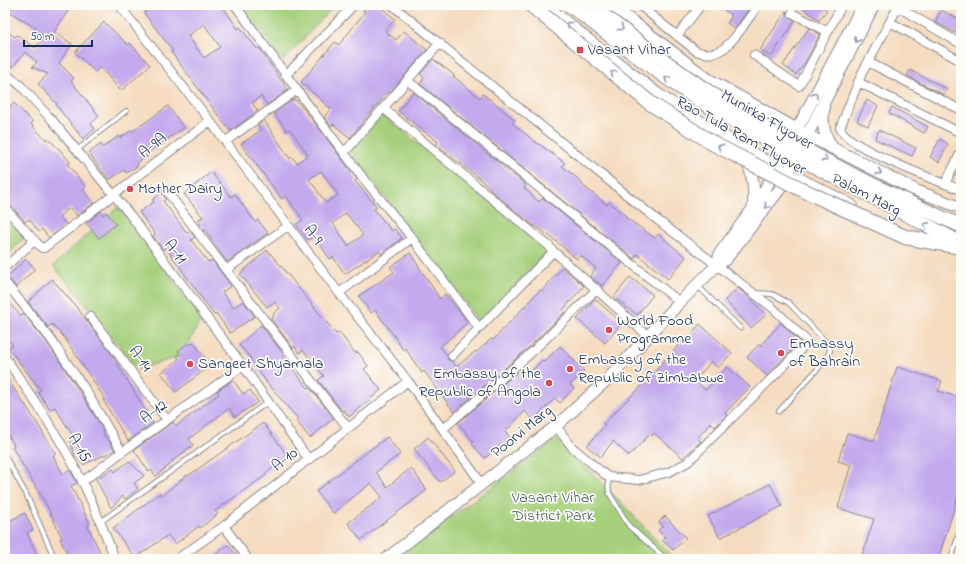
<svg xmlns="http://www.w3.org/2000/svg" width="966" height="564" font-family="'Indie Flower',sans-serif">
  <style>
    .green { fill: #a6d07c; stroke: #60806d }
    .building { fill: #c3a9ee; fill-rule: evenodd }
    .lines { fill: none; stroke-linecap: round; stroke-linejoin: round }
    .lane-casing { stroke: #88858e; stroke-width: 6 }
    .street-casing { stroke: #88858e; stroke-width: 10 }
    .secondary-casing { stroke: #88858e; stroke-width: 13 }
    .lane { stroke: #fff; stroke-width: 4 }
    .street { stroke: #fff; stroke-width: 8 }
    .secondary { stroke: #fff; stroke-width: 11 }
    .primary-bridge-casing { stroke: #88858e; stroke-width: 15; stroke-linecap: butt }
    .highway-bridge-casing { stroke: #88858e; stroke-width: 16; stroke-linecap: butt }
    .primary-bridge { stroke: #fff; stroke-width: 13 }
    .highway-bridge { stroke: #fff; stroke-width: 14 }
    .oneway { stroke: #8d97ae }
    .poi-dot { fill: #d1495b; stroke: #fdfcf7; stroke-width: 1.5 }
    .labels { text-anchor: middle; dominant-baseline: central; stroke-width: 3.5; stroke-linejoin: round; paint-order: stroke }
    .poi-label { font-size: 16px; fill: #1b2f5e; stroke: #fdfcf7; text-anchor: start }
    .street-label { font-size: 16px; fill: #1b2f5e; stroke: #fdfcf7 }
    .park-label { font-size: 16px; fill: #455f67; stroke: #fdfcf7 }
  </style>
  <rect width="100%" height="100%" fill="#fdfcf7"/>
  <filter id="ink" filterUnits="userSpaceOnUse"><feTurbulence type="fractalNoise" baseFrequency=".025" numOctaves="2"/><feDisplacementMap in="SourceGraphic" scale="8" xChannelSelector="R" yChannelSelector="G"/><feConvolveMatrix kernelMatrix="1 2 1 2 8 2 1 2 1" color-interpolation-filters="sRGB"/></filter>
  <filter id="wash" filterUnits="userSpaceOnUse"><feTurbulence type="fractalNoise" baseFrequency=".012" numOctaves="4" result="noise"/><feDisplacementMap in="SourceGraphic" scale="16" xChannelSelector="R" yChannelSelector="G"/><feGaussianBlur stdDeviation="0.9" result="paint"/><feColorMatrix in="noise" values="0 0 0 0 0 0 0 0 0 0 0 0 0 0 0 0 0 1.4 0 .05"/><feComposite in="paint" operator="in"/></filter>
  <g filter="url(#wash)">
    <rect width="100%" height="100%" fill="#f5dbbf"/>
    <path class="green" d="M241,5H335L283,61Z
      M382,114L549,250L479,322L351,152Z
      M118,207L161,262L201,319L183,356L137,369L97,316L53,266Z
      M5,218L25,237L5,258Z
      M557,439L610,491L674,559H394Z"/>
    <g id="blocks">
      <path class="building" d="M5,5H72L54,32L72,44L59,63L74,78L71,81L99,116L91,124L95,129L83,139L56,105L57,104L38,84L48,74L32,67L37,62L25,52L13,67L5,62V30L15,37L17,35L35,48L45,36L35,30L36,28L5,9Z
        M142,5H222L238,29L240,27L257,49L259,48L288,90L267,105L261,96L252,103L258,111L230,131L171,52L173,51L144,13L146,11ZM204,24L220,47L204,58L188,36Z
        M367,5H378L395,19L385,31L396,40L404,31L427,50L389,93L388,92L350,138L333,124L331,126L324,117L331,109L301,82L335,42L339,45L365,12L363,11Z
        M718,5H751L735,29L727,23L732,16Z
        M798,5H820L827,10L819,20Z
        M941,10L961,20V36L935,22Z
        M786,11L788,16L795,21L771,57L760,50Z
        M104,22L128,45L130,43L150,65L121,91L100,67L95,72L75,52Z
        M809,28L820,34L806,61L796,75L783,65Z
        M433,59L454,75L453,76L480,98L483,94L503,110L515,120L512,123L538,144H539L565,163L562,166L582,182L581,184L607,205L609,202L626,216L625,217L655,238L658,234L686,257L668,279L637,254L634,259L420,84L424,78L420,74Z
        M910,70L947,89L944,95L907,76Z
        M413,92L526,185L524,188L539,202L543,198L622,263L602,286L590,276L596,268L580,255L577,259L556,241L534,225V226L490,190L491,189L474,174L436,145L438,142L398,111Z
        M294,99L295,101L296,100L314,122L357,179L355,181L377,207L374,209L392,231L395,229L402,238L381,254L379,251L345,274L333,257L330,259L314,236L308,240L296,224L303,220L286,196L282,199L241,144L261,130L258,125L264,120L290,159L292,157L297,163L308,155L290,129L287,131L274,113ZM321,171L338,195L326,203L309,179ZM346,213L363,235L348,246L333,223Z
        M867,100L878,106L868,126L857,121Z
        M14,103L33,122L31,124L46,140L47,138L60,150L70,162L68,165L86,187L83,190L94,203L77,216L70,208L59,216L66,225L49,238L42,229L39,232L29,219L25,222L5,199V111Z
        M168,106L184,128L148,152L149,155L137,163L138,166L126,173L124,170L109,180L89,153L101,144L103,147L119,136L120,138L132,130L133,131Z
        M892,107L928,127L924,133L889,113Z
        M879,130L916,148L912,156L875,139Z
        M940,139L948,144L939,162L930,157Z
        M211,172L231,197L235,194L255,222L258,220L268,233L227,262L205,230L203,231L199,225L201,224L198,220L203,217L184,194Z
        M162,193L166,199L163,201L187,233L190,231L195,237L191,240L208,262L212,260L231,286L222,292L233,308L243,301L255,316L230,333L216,313L214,315L166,248L163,250L153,236L155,234L139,212L154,202L153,199Z
        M101,211L103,215L106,212L116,224L99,238L86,223Z
        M267,250L281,266L336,334L339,332L355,353L358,352L368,366L364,369L381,390L349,417L344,410L342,411L318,380L324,376L303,350L299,353L295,347L293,348L271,319L274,316L273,314L280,308L275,302L267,307L240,274Z
        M410,253L440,299L445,294L468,322L440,347L447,355L448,360L452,361L456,367L476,351L477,352L491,339L493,340L540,290L542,291L562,267L584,286L562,311L564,313L527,349L454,412L424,371L422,373L405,348L403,350L395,337L375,310L371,313L359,296L394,272L390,267Z
        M26,259L35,269L16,287L7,277Z
        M630,277L653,295L637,315L614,297Z
        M52,279L78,309L109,350L153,423L128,441L103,400L105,399L64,337L52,324L48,327L28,302Z
        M738,288L749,297L766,315L751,328L725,300Z
        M5,298L21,316L23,313L46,341L80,392L102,428L104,436L109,441L115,450L83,465L75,456L69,438L73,436L55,407L50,410L38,392L41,390L8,348L13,345L5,336Z
        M595,299L622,323L605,343L577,319Z
        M781,323L800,342L767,376L747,357L759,344L760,346Z
        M700,324L732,353L718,368L711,361L695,381L706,390L727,367L750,387L725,413L727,415L715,427L711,423L697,438L701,441L683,458L654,433L652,436L650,434L629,456L613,441L601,457L587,446L605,425L603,424L635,392V393L647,379L648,380L666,358L667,359L681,342L683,343Z
        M261,325L284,355L282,356L308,388L309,387L334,418L310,438L296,421L298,419L268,384L250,359L251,358L239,345Z
        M193,342L211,365L176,392L161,373L179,359L177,356L180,354L178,351L188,343L190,345Z
        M560,346L584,371L570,385L574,388L560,403L555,398L533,420L525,411L505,432L513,440L505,447L502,444L485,458L472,444L474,442L458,423L522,368L529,374L542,360L544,362Z
        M897,367L942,381L938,391L961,398V487L938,559H861L874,519L838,508L851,465L838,461L847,433L874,441Z
        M5,375L24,404H25L56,454L53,456L63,474L70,470L77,483L71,486L90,524L87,525L101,554L99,556L100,559H70L60,539L62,538L46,504L12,447L14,445L5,430Z
        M233,380L243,394L250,390L258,402L235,417L229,408L189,439L193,445L172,461L173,462L156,476L151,470L149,472L134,450L173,422L176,426L219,394L217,391Z
        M263,423L288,456L265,474L266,475L215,511L218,514L200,528L199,526L175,544L168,535L135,558L113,528L160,493L161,496L187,475L188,476Z
        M387,437L400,454L376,472L387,487L411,468L427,490L361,540L348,523L382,497L371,483L333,513L316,491Z
        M428,437L455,471L440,482L414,449Z
        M129,461L144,476L134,483L138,489L125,499L123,496L111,508L96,479L113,469L115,472Z
        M770,484L782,506L720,538L708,516Z
        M25,513L33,530L27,533L39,559H5V523Z
        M665,516L686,538L673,550L662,540L665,537L658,530L663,526L659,522Z
        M228,545L240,559H210Z"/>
    </g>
  </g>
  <g filter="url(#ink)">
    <use href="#blocks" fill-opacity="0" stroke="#88858e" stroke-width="1"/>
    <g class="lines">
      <g class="lane-casing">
        <path id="lane" d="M77,150L126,111
          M698,286L740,328
          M756,293L772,294L789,303L828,344L830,351L825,361L779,411
          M5,456L26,494L55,559
          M608,477L609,493L629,526L666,559
          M100,522L268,402
          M951,559L959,534"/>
      </g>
      <g class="street-casing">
        <path id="street" d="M119,5L210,121L339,293L408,381L482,484
          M235,5L297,90L363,178L412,238L479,328
          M392,5L660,222L773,308L808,342L688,462L669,472L639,480L608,477L572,447L556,426
          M639,5L696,51C719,60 730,44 742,28C747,20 753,13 758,5
          M899,5L862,73L840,128C849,149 938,181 961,190
          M898,7L961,44
          M792,13L828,32
          M890,22L961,61
          M677,36L701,5
          M754,55L799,86L842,5
          M868,62L961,110
          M5,73L20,85L52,120L131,216L243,366L309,460
          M286,75L354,5
          M407,80L648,277L680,302
          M858,82L961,133
          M383,108L549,246L552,250L551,254L452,356
          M226,141L297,90
          M344,153L440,43
          M945,184L961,152
          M166,190L226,270L348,428
          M5,208L35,241
          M552,250L648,336
          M5,267L33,242H36L42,248H44L210,121
          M226,270L288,226
          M5,282L50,338L85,389L122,452
          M339,293L412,238
          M90,316L167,420
          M5,357C33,398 61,439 83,483C95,508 105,533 115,559
          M443,429L531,353L597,289
          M82,482L122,452L243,366
          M224,526L248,559
          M177,559L224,526L408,381"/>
      </g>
      <g class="secondary-casing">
        <path id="secondary" d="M545,5L596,46L659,95L737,145L788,173L851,205
          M611,5L708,79L807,135L915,190L961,208
          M824,108C821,123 824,135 832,147
          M745,157C754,174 755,190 753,208
          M717,265L720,253L760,199L863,5
          M386,559L556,426L609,378L680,302L717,265L726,259L779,190L874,5"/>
      </g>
      <use href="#lane" class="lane"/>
      <use href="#street" class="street"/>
      <use href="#secondary" class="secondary"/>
      <g class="primary-bridge-casing">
        <path id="primary-bridge" d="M569,5C618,41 665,80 716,111C796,159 879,200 961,243
          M590,5C633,37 675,70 720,99C797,148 878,189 961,226"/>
      </g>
      <g class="highway-bridge-casing">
        <path id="highway-bridge" d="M531,5L650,103L714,144L805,191L905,237L961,247"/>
      </g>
      <use href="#primary-bridge" class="primary-bridge"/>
      <use href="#highway-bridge" class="highway-bridge"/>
    </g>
    <defs><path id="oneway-chevron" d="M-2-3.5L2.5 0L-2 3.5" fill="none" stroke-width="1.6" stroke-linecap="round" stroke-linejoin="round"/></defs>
    <g class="oneway">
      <use href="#oneway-chevron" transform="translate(569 24) rotate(-141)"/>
      <use href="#oneway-chevron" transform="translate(621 28) rotate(37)"/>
      <use href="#oneway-chevron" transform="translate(857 40) rotate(116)"/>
      <use href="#oneway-chevron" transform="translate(613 73) rotate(-141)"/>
      <use href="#oneway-chevron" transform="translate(667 79) rotate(-147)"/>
      <use href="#oneway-chevron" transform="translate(815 95) rotate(-61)"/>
      <use href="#oneway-chevron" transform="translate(720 147) rotate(-153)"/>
      <use href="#oneway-chevron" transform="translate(825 159) rotate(29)"/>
      <use href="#oneway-chevron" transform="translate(879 172) rotate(27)"/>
      <use href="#oneway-chevron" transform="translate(767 206) rotate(127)"/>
      <use href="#oneway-chevron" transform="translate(926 225) rotate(-152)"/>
    </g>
  </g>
  <g class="poi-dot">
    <rect x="576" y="46" width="8" height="8" rx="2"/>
    <circle cx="130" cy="189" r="4"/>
    <circle cx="609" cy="330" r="4"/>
    <circle cx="781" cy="353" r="4"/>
    <circle cx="190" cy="364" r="4"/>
    <circle cx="570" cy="369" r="4"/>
    <circle cx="549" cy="383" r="4"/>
  </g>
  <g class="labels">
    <g class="poi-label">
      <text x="588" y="50">Vasant Vihar</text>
      <text x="138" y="189">Mother Dairy</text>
      <text x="617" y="321">World Food<tspan x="617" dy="18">Programme</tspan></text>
      <text x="789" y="344">Embassy<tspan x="789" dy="18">of Bahrain</tspan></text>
      <text x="578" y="360">Embassy of the<tspan x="578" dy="18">Republic of Zimbabwe</tspan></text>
      <text x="198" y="364">Sangeet Shyamala</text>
      <text x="541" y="374" text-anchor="end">Embassy of the<tspan x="541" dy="18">Republic of Angola</tspan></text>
    </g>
    <g class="street-label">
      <text transform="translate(767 120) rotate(30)">Munirka Flyover</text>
      <text transform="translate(741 136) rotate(29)">Rao Tula Ram Flyover</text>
      <text transform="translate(153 146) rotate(-37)">A-9A</text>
      <text transform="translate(866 195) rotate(27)">Palam Marg</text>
      <text transform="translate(313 235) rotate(53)">A-9</text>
      <text transform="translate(175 252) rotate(52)">A-11</text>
      <text transform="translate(140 359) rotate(54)">A-14</text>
      <text transform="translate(154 412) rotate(-36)">A-12</text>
      <text transform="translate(522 432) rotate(-39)">Poorvi Marg</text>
      <text transform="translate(79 448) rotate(60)">A-15</text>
      <text transform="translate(285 460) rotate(-38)">A-10</text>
    </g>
    <g class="park-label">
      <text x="553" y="498">Vasant Vihar<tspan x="553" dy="18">District Park</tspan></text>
    </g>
  </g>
  <rect width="966" height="564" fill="none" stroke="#fdfcf7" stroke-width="20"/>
  <path d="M24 40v6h68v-6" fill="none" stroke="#1b2f5e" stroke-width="2"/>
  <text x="30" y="40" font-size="12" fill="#1b2f5e" stroke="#fdfcf7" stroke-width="3" paint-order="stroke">50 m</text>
</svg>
